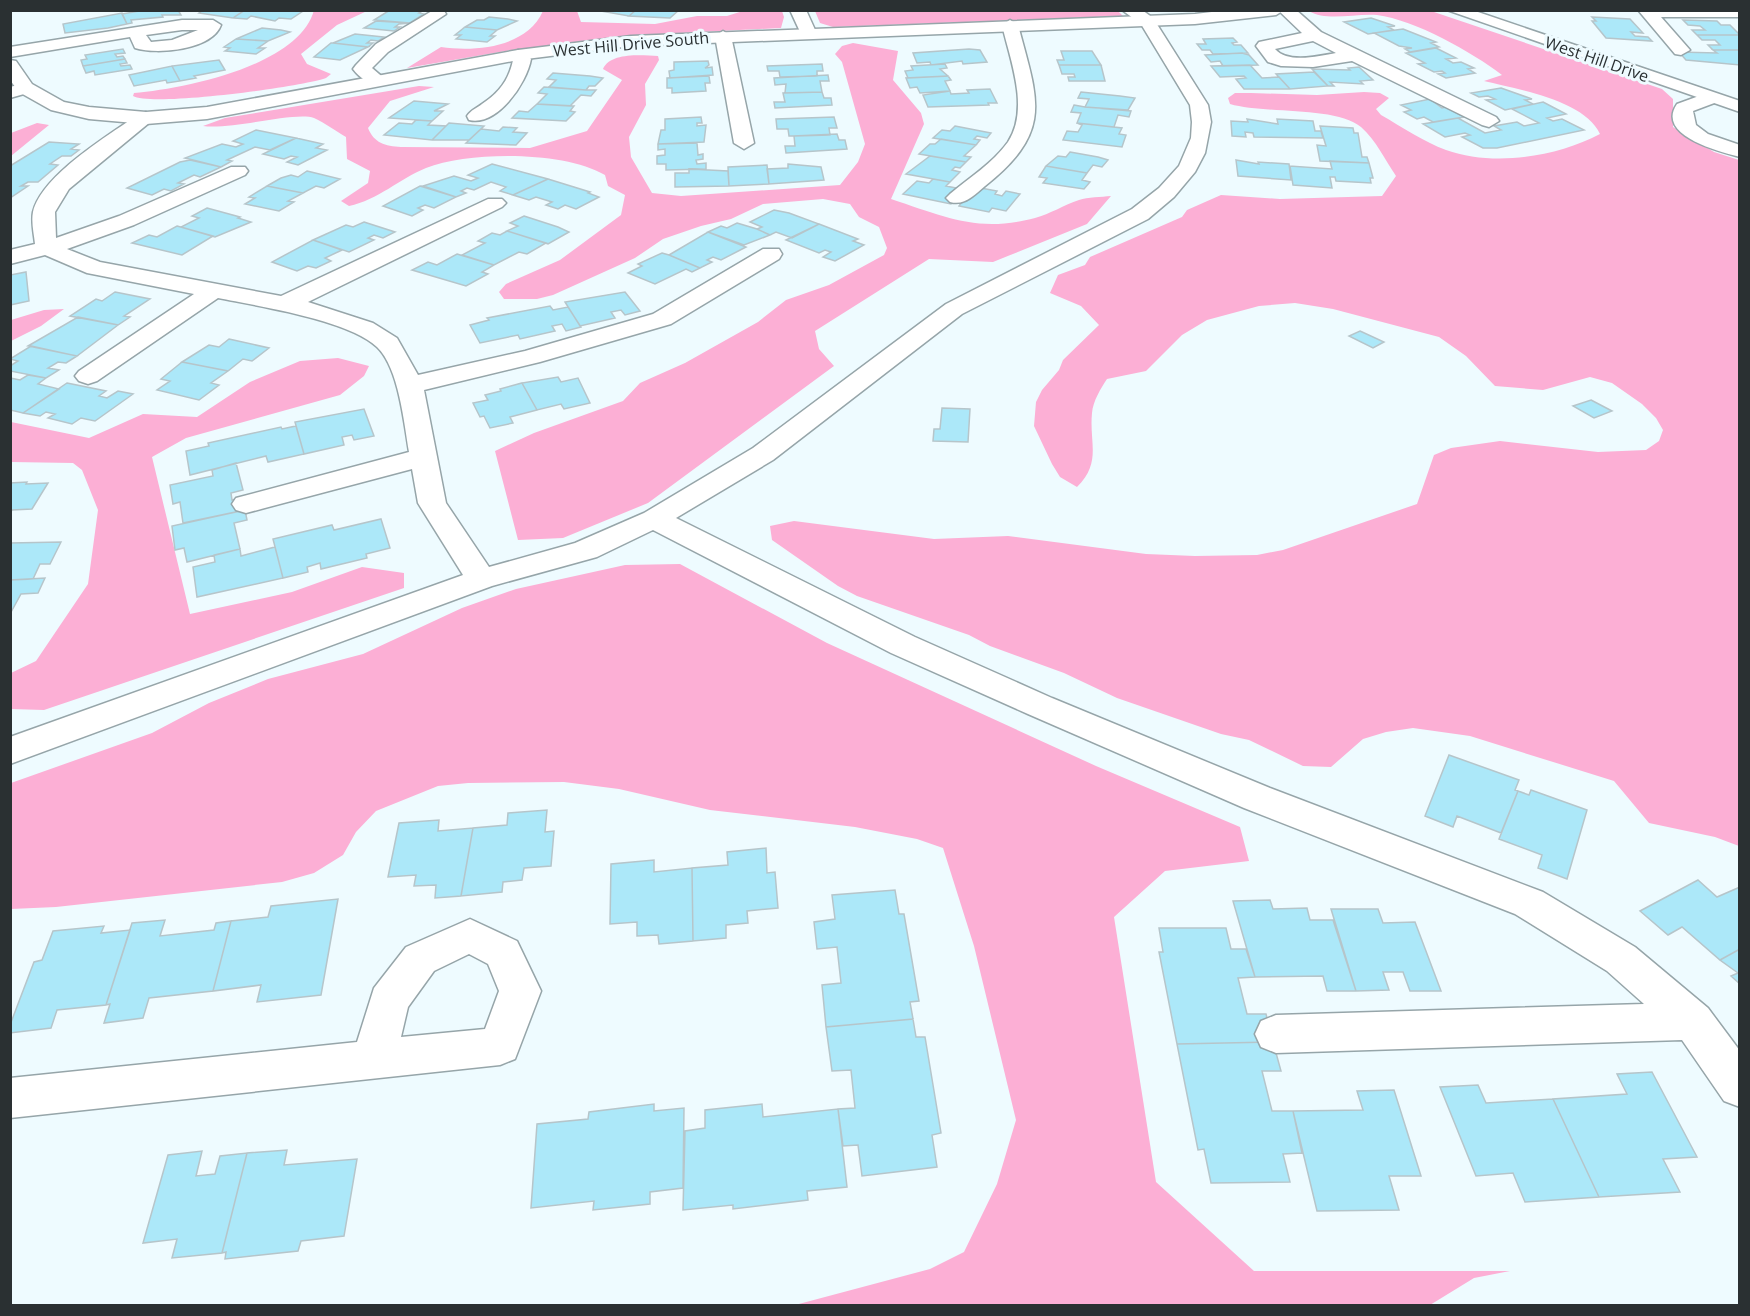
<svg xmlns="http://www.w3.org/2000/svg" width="1750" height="1316" font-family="'Open Sans',sans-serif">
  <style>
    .green { fill: #fcafd5 }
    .building { fill: #ace8f9; stroke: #b6c5ca; stroke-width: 1.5 }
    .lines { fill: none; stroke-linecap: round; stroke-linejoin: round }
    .street-casing { stroke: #96a5a9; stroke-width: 3 }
    .secondary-casing { stroke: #96a5a9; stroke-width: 3 }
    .street { fill: #fff; fill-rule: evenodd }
    .secondary { fill: #fff; fill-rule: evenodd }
    .labels { text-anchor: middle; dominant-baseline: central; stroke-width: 6; stroke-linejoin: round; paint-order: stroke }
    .far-street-label { font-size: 16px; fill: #2a3032; stroke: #eefbff }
  </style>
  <rect width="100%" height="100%" fill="#eefbff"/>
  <path class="green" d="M314,10L367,11L337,25L301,54L307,64L331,74L326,78C301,87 152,107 133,96L134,93C185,89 300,65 314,10Z
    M746,10L782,11L784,17L781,28L640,35L512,50L407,68L441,47C477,52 527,47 543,11H577L581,22L655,24L697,16H727Z
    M1117,10L1123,16L833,27L820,23L815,11Z
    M1309,11H1431L1662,89L1673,99V127L1714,152L1739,160V846L1715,837L1649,823L1614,781L1470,736L1413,728L1386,732L1363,739L1331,767L1303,766L1249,740L1221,734L1117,698L1064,673L990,646L969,635L857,596L838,586L772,540L770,526L794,521L934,539L1008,536L1146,554L1195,556L1257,555L1283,550L1417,504L1434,455L1451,448L1500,441L1598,452L1646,450L1659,441L1663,430L1656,418L1642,404L1612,383L1590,377L1543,390L1495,386L1466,356L1439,337L1333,309L1295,303L1259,306L1207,320L1182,335L1146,371L1107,379C1101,388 1093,401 1092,413C1089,443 1102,462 1077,487L1060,477L1052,464L1034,426L1036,402L1042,390L1059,370L1063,360L1099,325L1081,306L1050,293L1058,275L1085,265L1090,257L1182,217L1187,210L1221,195L1280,199L1382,196L1396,176C1385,160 1376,140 1361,127C1336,106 1264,114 1230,104L1228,98L1235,93H1251L1317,95L1364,92L1380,93L1389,98L1376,109L1381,115C1402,127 1424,142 1446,150C1494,167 1556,157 1600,134C1585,100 1516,89 1484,81L1502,75C1472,52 1415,20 1377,15C1356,13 1327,22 1309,11Z
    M853,43L898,51L893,80L921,113L924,124L891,199C946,217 977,233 1035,218C1050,214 1064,205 1079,200C1088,197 1101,197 1111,196L1087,224L993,262L929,259L815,331L819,349L834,366L648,503L563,538L518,540L495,451L534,433L623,401L640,383L685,363L758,322L786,300L829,285L884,255L887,248L879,227L859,217L850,204L823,199L763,204L731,219L701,226L663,239L635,258L553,295L537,299H504L499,292L506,284L560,260L621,215L625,195L608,186L605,175C564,151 470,151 426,168C399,179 378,200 349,206L341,201L368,183L370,171L347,159L346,137C336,131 325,123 314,118C296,111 232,130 203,126L225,118L419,86L434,87L390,101L368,128C374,143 385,146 401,147L530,148L587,131L622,80L603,69C610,52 642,55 658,56L659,60L645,84L646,105L629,137L631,157L652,193L681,196L840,185L858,162L865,144L842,62L835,54L842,46Z
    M37,123L49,125L11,156V133Z
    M64,309L41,326L11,341V320L44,310Z
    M338,358L369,366L364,376L340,395L186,438L152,457L190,614L292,592L362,567L404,573V588L44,710L11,709V673L36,661L88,584L98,510L82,470L73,463L11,462V422L89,438L143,414L197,417L250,382L300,361Z
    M680,564L827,643L1096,766L1240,827L1249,861L1165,871L1114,917L1156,1182L1254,1271H1510L1474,1278L1430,1305H795L930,1269L964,1252L997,1184L1016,1120L974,946L943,848L917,839L855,827L710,810L619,789L564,782L468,783L438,786L376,811L356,832L343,855L314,873L282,882L56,907L11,909V783L152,733L209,703L268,679L363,654L462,608L516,589L625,565Z"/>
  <path class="building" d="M145,10H178L181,15H162L163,17L131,20L132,23L127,24L122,14Z
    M203,10H245L233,18L199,13Z
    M245,10H301L303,11L291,19L279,18L275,21L251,16L247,19L233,18Z
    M390,10H424L419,13L424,14L410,23L374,20Z
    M595,10H636L629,16Z
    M636,10H679L670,18L629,16Z
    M122,13L127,24L108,28L65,33L63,24Z
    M489,17L508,19L517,21L497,30L465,27L477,20H484Z
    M1592,17L1630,19L1643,33L1631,32L1635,36L1648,37L1652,41L1606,38L1592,21H1596Z
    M1371,18L1395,26L1388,27L1394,30L1368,34L1344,22Z
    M1683,20L1717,21L1721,25H1730L1740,35H1697L1692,30H1705L1700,26L1688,25Z
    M376,21L410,23L399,24L395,27H400L394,31L364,28Z
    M465,27L497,30L490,36H495L487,42L456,39L461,35H455Z
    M262,28L281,30L290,32L268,41L236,39Z
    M1403,29L1436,42L1431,43L1439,47L1410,52L1405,49L1412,48L1399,46L1374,33Z
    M355,34L384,37L378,41L371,40L367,43H373L368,47L333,43Z
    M1697,35H1740V50H1713L1708,45H1720L1715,40H1702Z
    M1233,38L1237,42L1232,43L1234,45H1241L1248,53L1213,54L1210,50H1202L1197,44H1206L1203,39Z
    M236,39L268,41L258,48H265L256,54L225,51L230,48L224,47Z
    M331,43H333L368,47L340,60L314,57Z
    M1436,48L1456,58L1446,59L1453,63L1461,62L1474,68L1468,69L1475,73L1446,78L1438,74L1445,73L1442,71L1434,72L1418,64L1425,63L1406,53Z
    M123,49L125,53L115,54L117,57L123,56L125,59L83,66L81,60L87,59L85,55Z
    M969,49L980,50L987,62L963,64L962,61L931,65L930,62L917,63L913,53Z
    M1713,50H1740V65L1686,60L1679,52L1717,53Z
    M1061,51H1092L1101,65H1059L1057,60H1064Z
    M1242,53L1249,55L1258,65L1223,66L1220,61L1211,62L1205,55Z
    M125,59L127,63L120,64L121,66L130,65L132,69L95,75L94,71L86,73L83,66Z
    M219,60L225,70L194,76L196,78L180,81L172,66Z
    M708,61L709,65L705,68L712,67L713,75L670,78L669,71L674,70V62Z
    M822,64L823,71H817V76L780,77L779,71H768L767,66Z
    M945,64L947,68L940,69L948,76L908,78L905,71L913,70L911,66Z
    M1059,65H1101L1105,81H1069L1068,77H1075L1074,74H1062Z
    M1250,65L1262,78L1279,77L1290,89H1244L1236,79L1246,78L1244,76L1220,77L1211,66Z
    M172,66L180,81L167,83L166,80L134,86L129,75Z
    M1359,67L1373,80L1360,81L1363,84L1330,82L1334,86H1328L1312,69L1350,70L1348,68Z
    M1314,72L1328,86L1290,89L1276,74Z
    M553,73L590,76L603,78L595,86H589L586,90L549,87L556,80L547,79Z
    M828,75L829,81H820L822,92L785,93L786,84L775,85L774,78Z
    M709,76L710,83H705L706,91L672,93V88H667V78Z
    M948,76L951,80L945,81L950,91L920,93L917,87L910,88L906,78Z
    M544,87L586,90H596L591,96L581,95L570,106L537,104L547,94L538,93Z
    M1501,88L1532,99L1525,100L1533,104L1505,110L1486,100L1495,99L1488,96L1479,97L1471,93Z
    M990,89L997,103H988L989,105L928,107L923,95L950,91L951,94L969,93L967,90Z
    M822,92L824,98H831L832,105L775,108L774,102H785L783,93Z
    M1081,92L1120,96L1135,98L1128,110L1085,107L1089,99L1078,98Z
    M1430,99L1442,108L1446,107L1464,117L1433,122L1424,117L1417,119L1404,112L1411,110L1401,105Z
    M414,101L448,104L434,111H443L432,121L389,118Z
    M1543,102L1566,114L1547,118L1553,121L1562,119L1584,130L1497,148H1483L1462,137L1470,135L1465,133L1445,137L1423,124L1458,118L1485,133L1501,130L1494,126L1517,122L1524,126L1539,123L1512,109Z
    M537,104L574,106L570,111L575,112L566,121L512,118L519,111L528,112Z
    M1074,105L1085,107L1131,111L1129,117L1118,115L1114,127L1077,123L1081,113L1071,112Z
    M701,117L702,123H697V126L706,125L704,142L658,144L661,130H665V119Z
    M834,117L837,128H829L830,135L794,136H789L788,129H777L776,119Z
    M1247,119L1278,124L1277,119L1313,121L1315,131H1321L1323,138L1254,137L1253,133L1245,132L1246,137L1232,136L1231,121L1248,122Z
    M416,120L432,121L428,125L446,126L432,140L384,135L399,123L412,124Z
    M449,123L484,126L469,140H432Z
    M1077,123L1122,128L1119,134L1126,135L1122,147L1063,140L1067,131L1078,132L1082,125Z
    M955,126L991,133L987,138L977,136L974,139L980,140L976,145L933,138L942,130L950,131Z
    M1320,126L1353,128L1354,133H1358L1362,157H1367L1369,163L1320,161L1317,145L1326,146Z
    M503,127L517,128L513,132L527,133L516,145L466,143L481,129L499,131Z
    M256,130L296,138L270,150L255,147L227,160L232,161L221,167L185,158L222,144L236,147L243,144L233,141Z
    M837,134L839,140H845L847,149L786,153L785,146H795L794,136Z
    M296,138L323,144L316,148L327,150L298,165L287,162L297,157L291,156L284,159L263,154Z
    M941,139L976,145L964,156L971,157L966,162L919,154L930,144H935Z
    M49,142L79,144L71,149L79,150L71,156H62L50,164L58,165L38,182H28L21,186H28L10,198V166Z
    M697,143L698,155L703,154V159L696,160L697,164L706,163V169L666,170V164H657V156L665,155V149L658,150V144Z
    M1070,152L1098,157L1108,160L1102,167L1093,165L1087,173L1046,166L1058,156L1066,157Z
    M930,156L966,162L960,168L955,167L952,170L960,172L950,182L906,174Z
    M190,160L221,167L200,177L194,175L178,183L184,184L171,191L164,189L152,195L127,188L180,162Z
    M1236,160L1259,164L1258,162L1289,164L1291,180L1238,176Z
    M1330,161L1369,163L1373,178H1370L1371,183L1336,181L1335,177H1330L1332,188L1293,185L1290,166L1332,169Z
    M492,164L548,179L513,195L500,191L506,187L491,182L474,190L467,188L461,191L466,193L456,197L423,186L454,176L471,181L478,178L468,175Z
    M788,164L821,167L824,180L769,184L767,169L788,168Z
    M767,165L769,184L729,186L728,167Z
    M1046,166L1087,173L1082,180L1090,182L1084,189L1043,183L1047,178L1039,177Z
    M689,169L728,171L729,186L675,187V173H689Z
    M307,171L340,179L324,188L316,186L303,193L267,186L281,178L291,175L298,177Z
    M548,179L590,192L588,193L599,197L576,209L565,205L558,209L546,205L552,202L536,197L529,200L513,195Z
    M933,179L950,182L946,186L966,190L951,204L903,194L917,181L929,183Z
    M267,186L303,193L288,201L294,202L279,211L245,204L255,198L249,197Z
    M420,186L456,197L434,208L425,205L418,208L423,210L412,216L383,206Z
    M970,186L997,191L995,194L1002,196L1006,191L1020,194L1006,211L992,208L989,212L959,206L961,203L955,202Z
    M207,208L240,217L238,218L251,222L215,237L181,227L199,218L192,216Z
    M774,210L789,213L819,224L792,238L776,232L770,235L757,229L762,227L750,222Z
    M524,216L558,227L569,232L548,244L507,231L518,226L510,223Z
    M364,222L395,232L383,238L374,235L368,238L374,240L349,252L313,240L346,225L353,227Z
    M737,223L757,229L770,235L744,245L708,232L721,226L727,228Z
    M819,224L858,239L853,241L864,245L835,261L823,257L831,252L825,250L819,253L786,240Z
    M177,226L213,236L182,255L132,243L149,235L157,237Z
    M507,231L546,243L527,254L519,252L494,265L462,255L485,243L478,241L492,233L500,235Z
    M708,232L746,247L721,260L713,257L707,260L712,262L700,268L669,255Z
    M313,240L342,250L325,258L331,261L316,268L308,266L297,271L272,262Z
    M662,253L669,255L700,268L692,272L686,269L655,284L628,273L642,266L638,264Z
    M457,254L494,265L482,272L488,274L466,286L412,270L428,262L437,265Z
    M26,272L29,301L10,305V275Z
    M115,292L150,299L124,316L130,317L118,325L70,316L96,299L102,301Z
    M625,292L640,311L625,315L621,310L611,312L615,318L580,326L565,302Z
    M550,306L553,310L568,307L581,327L566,331L562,324L552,326L555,331L520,339L518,335L480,343L470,325L489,320L487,318Z
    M78,317L118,325L77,356L28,346Z
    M1360,331L1384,342L1373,348L1349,336Z
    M229,339L269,348L252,361L243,359L228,371L182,362L209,345L219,347Z
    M31,346L77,356L66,363L58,362L48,368L59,370L46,378L10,371V366L18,361L10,359Z
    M182,362L228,371L211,383L219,385L199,400L157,390L170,381L161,379Z
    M28,375L46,378L38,384L59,389L23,413L10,410V378L20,380Z
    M558,377L561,382L578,378L590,403L564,409L561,404L537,410L522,383Z
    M67,383L106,391L99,396L107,398L118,391L133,394L95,421L81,418L72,424L48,418L55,414L46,412L40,416L23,413Z
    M522,383L537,410L510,417L513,423L490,428L484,416L480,417L473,403L488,400L485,395L501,391L500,389Z
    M1591,400L1612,411L1594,418L1573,406Z
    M942,408L970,409L968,442L933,441L934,429H940Z
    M364,409L374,436L354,440L352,435L342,437L344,445L304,454L295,422Z
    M296,426L304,454L268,462L266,456L190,475L186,451L209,446L208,443L281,427L282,429Z
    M236,463L243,490L231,493L232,500L241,498L245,510L183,523L180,502L173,504L170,485L213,476L212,470Z
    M27,482L26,484L48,483L32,509L12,510L10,513V483Z
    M245,510L247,520L234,523L240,549L187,562L184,548L175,550L172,526Z
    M381,519L390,548L366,554L367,558L321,569L320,563L307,567L308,572L283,578L273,539L332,525L334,530Z
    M61,542L50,564H40L33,579L10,580V543Z
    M275,547L283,578L197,597L193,567L215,562L214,555L240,549L241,556Z
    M45,578L38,593L21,594L10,614V580Z
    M1449,755L1519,780L1515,790L1518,791L1501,833L1457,816L1453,827L1425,816Z
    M1531,790L1587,810L1567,879L1538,868L1542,855L1499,839L1518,791L1529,795Z
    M547,810L545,832L554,831L551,866L524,868L522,880L503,882L502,892L461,896L473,828L507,825L508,813Z
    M439,820L438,831L473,828L461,896L435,898L436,885L414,886L416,875L388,877L399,823Z
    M766,848L767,873L775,872L778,908L747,911L748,923L726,925V938L693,941L692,868L728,865L727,852Z
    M654,860V872L692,868L693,941L659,944L658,935L637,936V922L610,924L611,864Z
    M1698,880L1717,897L1740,887V949L1720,960L1682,927L1668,935L1640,911Z
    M895,890L899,914H904L919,1001L910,1002L913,1019L826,1027L822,985L841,983L837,947L817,949L814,922L835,919L832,895Z
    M338,899L321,995L257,1002L261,985L213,991L231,921L268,917L271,906Z
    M1270,900L1273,909L1307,908L1310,920H1333L1356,991H1327L1323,976L1255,977L1233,901Z
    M1331,909H1378L1383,923L1415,922L1441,991H1410L1403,972H1383L1389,990L1356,991Z
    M165,920L160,936L214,930L216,923L231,921L213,991L149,998L143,1018L104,1023L110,1004L106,1005L132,923Z
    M104,926L101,933L130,930L106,1005L57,1010L51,1028L10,1033V1025L34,962L42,960L53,931Z
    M1159,928H1226L1231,949H1246L1255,977L1238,978L1247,1014H1266L1273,1042L1177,1044L1159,952H1163Z
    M1740,949V984L1731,976L1738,973L1720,960Z
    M913,1019L916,1037H925L941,1133L932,1135L937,1167L862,1176L858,1145L843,1146L838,1109L855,1108L851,1070L832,1071L826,1027Z
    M1273,1042L1281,1071H1262L1272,1111H1293L1302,1153L1283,1154L1290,1182L1211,1183L1204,1149L1198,1150L1177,1044Z
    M1652,1072L1697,1157L1663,1159L1680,1192L1599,1197L1553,1099L1627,1094L1617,1074Z
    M1478,1085L1486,1103L1553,1099L1599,1197L1525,1202L1513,1173L1476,1176L1440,1087Z
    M1394,1090L1421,1176H1389L1399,1210L1317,1211L1293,1111L1363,1110L1357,1091Z
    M654,1104V1111L684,1108L683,1188L650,1192V1204L593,1210L594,1201L531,1208L537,1124L588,1119L589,1112Z
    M762,1104L763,1117L838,1109L847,1187L807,1191L808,1200L733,1209V1205L683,1210L685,1131L705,1128V1110Z
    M287,1150L284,1165L357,1159L344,1236L301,1241L298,1251L225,1259L226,1252L222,1253L247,1153Z
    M202,1151L196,1176L215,1174L220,1156L247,1153L222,1253L172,1258L177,1239L143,1243L168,1155Z"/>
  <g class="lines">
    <g class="street-casing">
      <path id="street" d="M790,10H806L816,32L814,36H802Z
        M1122,10H1142L1153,18L1208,105L1211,122L1205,153L1195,172L1174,197L1148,219L962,314L773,460L676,518L915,637L1052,698L1270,788L1543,892L1635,947L1708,1008L1740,1051V1107L1724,1101L1682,1040L1276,1053L1261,1047L1255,1034L1261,1021L1276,1015L1644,1004L1607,971L1515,914L1244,808L1028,714L891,653L653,530L597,557L492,586L10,764V737L463,575L418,503L412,469L246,513L236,510L232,504L236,498L409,452C404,423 399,368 377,347C349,320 258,306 218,298L97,381L88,384L79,381L75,376L79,371L194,294L87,273L45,255L10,264V250L35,244C34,234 31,222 33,212C42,175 109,135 139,114L146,112L155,118L69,189L55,212L56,238L119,216L231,167H245L248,171L245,175L134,225L67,249L100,262L281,296L488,199H502L506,203L502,207L308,302L373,323L397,338L418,375L525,351L653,314L763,249H779L782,254L779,259L671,324L540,362L424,390L446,503L489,567L575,543L644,513L753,448L946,304L1132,209L1159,188L1179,166L1191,138L1192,122L1190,105L1141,24Z
        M1278,10H1296L1321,32L1496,117L1499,121L1489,127L1482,125L1352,61L1313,67L1281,66L1268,62L1256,46L1259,42L1302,33ZM1313,41L1336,53C1319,56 1288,64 1275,49Z
        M1638,10H1740V17H1661L1690,50L1681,55L1675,54Z
        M432,11H444L446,14L388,52L372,68L386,80L383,84C371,87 360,78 353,69L356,65L376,44Z
        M182,20H213L221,25C212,50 157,55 135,48L130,37L10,57V47ZM182,30H198L172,40L151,42L146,35Z
        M1010,20L1018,25C1038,101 1054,131 985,186C974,195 965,206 950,202L946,198L950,194C969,178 993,163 1008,142C1030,109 1010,59 1002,25Z
        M723,31L731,36L754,143L744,149L734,143L715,36Z
        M518,50L524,51L531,59C527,83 497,127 469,120L467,116C471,110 477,108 482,104C499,93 509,80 513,60L509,55Z
        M25,83L31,84L34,88L31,92L10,98V87Z
        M1710,92L1719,98L1717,102L1693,111L1696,125L1708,134L1740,145V157C1721,152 1655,136 1677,104Z
        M470,919L517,941L541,991L515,1059L500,1065L10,1118V1078L357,1042L374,988L406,947ZM469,954L488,964L499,991L485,1029L401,1037L408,1007L434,971Z"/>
    </g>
    <g class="secondary-casing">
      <path id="secondary" d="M1228,10H1284L1276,15L1195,24L631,46L518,60L207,119L146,124L89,119L51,110L19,92L10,80V60L16,61L32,84L64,102L89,107L146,112L207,107L518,50L631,36L1195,14Z
        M1447,10H1472L1740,101V112Z"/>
    </g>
    <use href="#street" class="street"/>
    <use href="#secondary" class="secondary"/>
  </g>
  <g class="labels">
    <g class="far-street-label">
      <text transform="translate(631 44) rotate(-5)">West Hill Drive South</text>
      <text transform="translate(1597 59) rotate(19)">West Hill Drive</text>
    </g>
  </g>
  <rect width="1750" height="1316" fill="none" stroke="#2a3032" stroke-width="24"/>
</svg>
